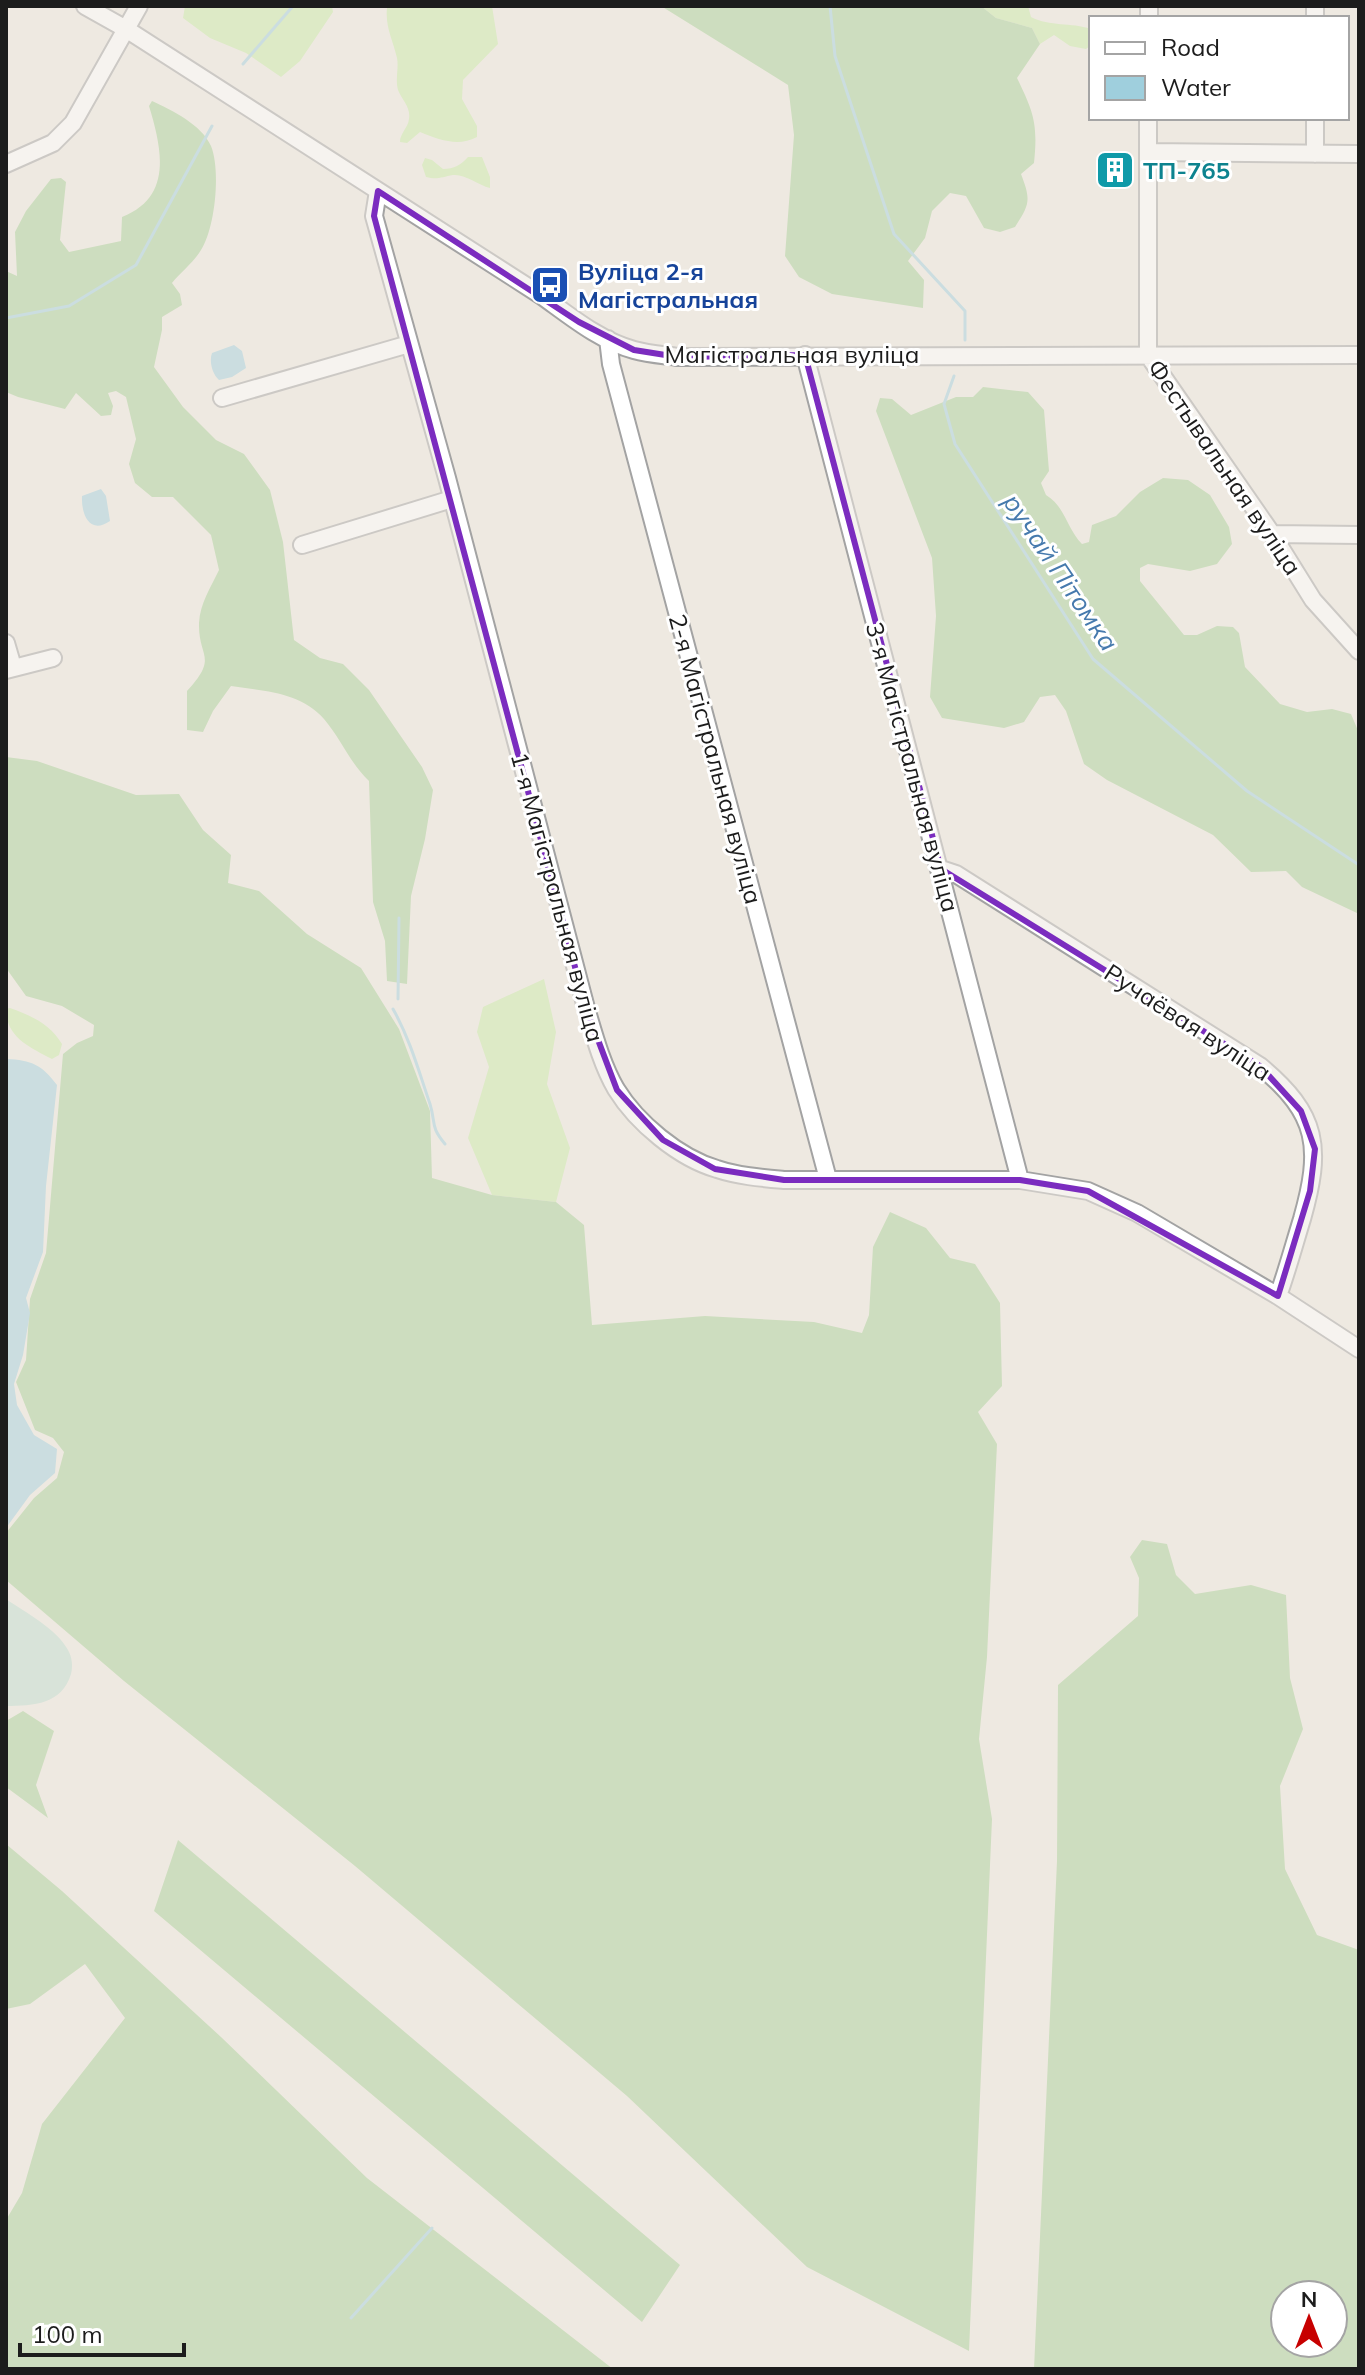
<svg xmlns="http://www.w3.org/2000/svg" width="1365" height="2375" font-family="Mulish,sans-serif">
  <style>
    .grass { fill: #c7eaa4 }
    .forest { fill: #a5cf94; fill-rule: evenodd }
    .wetland { fill: #bddcce }
    .water { fill: #9fcfdd }
    .lines { fill: none; stroke-linecap: round; stroke-linejoin: round }
    .stream { stroke: #9fcfdd; stroke-width: 3 }
    .minor-casing { stroke: #a3a3a3; stroke-width: 20 }
    .minor { stroke: #fff; stroke-width: 16 }
    .marked { fill: none; stroke: #7b2cbf; stroke-width: 6; stroke-linejoin: round }
    .labels { text-anchor: middle; dominant-baseline: central; stroke-width: 6; stroke-linejoin: round; paint-order: stroke }
    .culture-label { font-size: 24px; font-weight: bold; fill: #0d838f; stroke: #fff; text-anchor: start }
    .transit-label { font-size: 24px; font-weight: bold; fill: #164399; stroke: #fff; text-anchor: start }
    .street-label { font-size: 24px; fill: #1c1c1c; stroke: #fff }
    .water-label { font-size: 26px; font-style: italic; fill: #467aad; stroke: #fff }
  </style>
  <rect width="100%" height="100%" fill="#eee9e1"/>
  <path class="grass" d="M185,6H332L333,12L300,61L281,77L246,53L210,38L183,18Z
    M393,6H492L498,44L463,80L462,99L477,126V137C458,147 440,140 420,132L407,143L400,142C400,133 408,128 409,119C411,107 402,100 398,90C395,79 399,68 397,58C393,40 385,27 387,8Z
    M981,6H1028L1031,17C1050,27 1071,22 1091,29V45L1086,49L1070,46L1054,35L1040,44L1032,28L996,18Z
    M468,157H482L490,177V188C478,185 466,174 453,175C442,177 437,180 426,177L422,165L425,158L432,160L443,169C454,169 461,165 468,157Z
    M544,979L556,1032L547,1084L570,1148L556,1202L492,1195L468,1138L489,1067L477,1032L483,1007Z
    M10,1008C32,1016 50,1024 62,1044L59,1055L52,1059C29,1047 6,1037 6,1009Z"/>
  <path class="forest" d="M661,6H981L996,18L1032,28L1040,44L1017,78C1034,113 1038,124 1034,163L1021,174C1031,200 1030,204 1015,227L1000,232L984,228L966,196L950,193L932,211L925,238L908,261L924,280L923,308L832,294L799,277L785,256L794,135L788,85Z
    M152,101C172,110 202,125 211,146C221,171 215,228 201,250C194,262 181,272 172,283L180,294L182,305L162,317V330L154,367L183,407L216,440L244,454L270,490L283,542L294,640L320,658L343,664L369,690L422,767L433,790L425,839L411,896L407,984L387,981L385,941L373,902L369,781C350,763 341,739 324,719C301,692 264,691 231,686L213,711L203,732L187,730V691C219,656 198,658 199,623C200,603 211,587 219,570L211,535L173,497H152L135,483L129,464L136,439L126,397L116,391L108,393L113,406L111,415L101,416L76,393L65,409L18,397L6,392V271L17,276L15,232L26,211L51,179L61,178L66,182L60,240L69,252L121,241L122,217C173,197 162,149 149,106Z
    M983,387L1028,392L1044,410L1049,471L1041,483L1046,495C1065,506 1067,529 1082,544L1089,542L1092,525L1116,516L1140,492L1163,478L1188,480L1210,495L1229,527L1232,544L1217,564L1190,571L1148,564L1140,568V581L1184,635H1197L1217,626L1233,627L1239,633L1245,667L1280,704L1307,712L1332,709L1351,714L1359,733V914L1302,887L1286,871L1251,872L1213,835L1107,780L1084,764L1066,711L1055,695L1040,697L1024,722L1004,728L942,718L930,697L936,616L932,558L876,411L880,398L892,399L911,415L956,397H973Z
    M6,757L37,761L136,795L179,794L203,830L231,855L228,883L259,891L307,934L361,968L399,1029L430,1111L432,1178L492,1195L556,1202L584,1225L592,1325L705,1316L814,1322L862,1333L869,1315L873,1247L890,1212L926,1228L950,1258L975,1264L1000,1303L1002,1386L978,1412L997,1444L987,1657L979,1739L992,1819L969,2351L807,2267L627,2096L355,1866L124,1681L6,1580V1533L34,1498L57,1478L64,1452L53,1438L35,1430L16,1382L26,1360L30,1299L46,1253L63,1054L77,1043L93,1036L94,1025L62,1006L26,996L6,968Z
    M1142,1540L1167,1544L1176,1575L1195,1594L1251,1585L1286,1595L1290,1678L1303,1729L1280,1786L1285,1869L1317,1935L1359,1950V2369H1034L1057,1861L1058,1685L1138,1616L1139,1578L1130,1557ZM1333,2295V2343H1285V2295Z
    M23,1711L54,1731L36,1785L48,1818L6,1787V1721Z
    M178,1840L680,2265L642,2322L154,1911Z
    M6,1844L62,1891L221,2037L367,2178L613,2369H6V2220L22,2193L42,2124L125,2018L85,1964L30,2004L6,2009Z"/>
  <path class="wetland" d="M6,1599C26,1613 56,1628 68,1650C72,1657 73,1666 71,1674C62,1704 34,1706 6,1706Z"/>
  <path class="water" d="M234,345L242,351L246,368L232,377L219,380C212,374 209,361 212,353Z
    M101,489L106,496L110,521C90,535 81,515 82,496Z
    M6,1059C32,1060 42,1065 57,1085L46,1186L43,1252L26,1298L30,1313L23,1355L14,1384L17,1405L34,1435L57,1449L55,1473L30,1495L6,1528Z"/>
  <g class="lines">
    <path class="stream" d="M830,6L835,56L894,234L965,311V340
      M243,64L293,6
      M6,318L69,306L136,265L212,126
      M954,376L944,404L955,444L1093,659L1247,791L1359,865
      M398,999L399,918
      M393,1009C410,1039 419,1072 430,1104C436,1124 430,1126 445,1144
      M351,2318L432,2228"/>
    <g class="minor-casing">
      <path id="minor" d="M85,6L126,29L542,296C570,316 600,341 634,350C648,354 664,355 678,357L1359,355
        M1149,18V6
        M1315,18V6
        M1148,118V355L1272,534L1313,600L1359,651
        M1148,152L1359,154
        M1315,154V118
        M6,164L53,143L73,123L139,6
        M378,191L374,216L447,478L586,1008C594,1035 602,1065 616,1089C637,1123 679,1158 717,1169C738,1176 762,1178 784,1180H1020L1088,1191L1137,1213L1278,1296L1359,1349
        M608,339L611,364L828,1179
        M805,355L1020,1180
        M222,398L409,344
        M1272,534L1359,535
        M302,545L452,499
        M6,643L13,667
        M6,670L53,658
        M941,869L956,874L1260,1066C1319,1115 1322,1148 1302,1219C1294,1245 1287,1271 1278,1296"/>
    </g>
    <use href="#minor" class="minor"/>
  </g>
  <path d="M0 0H1365V2375H0ZM378,191L579,322L634,350L678,357L805,355L941,869L1260,1066L1301,1111L1315,1149L1310,1191L1278,1296L1088,1191L1020,1180H784L715,1169L663,1140L617,1090L586,1008L374,216Z" fill="#eee9e1" fill-opacity=".55" fill-rule="evenodd"/>
  <path class="marked" d="M378,191L579,322L634,350L678,357L805,355L941,869L1260,1066L1301,1111L1315,1149L1310,1191L1278,1296L1088,1191L1020,1180H784L715,1169L663,1140L617,1090L586,1008L374,216Z"/>
  <defs>
    <g id="building-square" transform="scale(2)"><rect x="-9" y="-9" width="18" height="18" rx="4" fill="#0f9aa8" stroke="#fff"/><path d="M-4-6H4V6H1V3H-1V6H-4ZM-2.5-4.3h1.7v1.8h-1.7ZM.8-4.3h1.7v1.8H.8ZM-2.5-1h1.7V.8h-1.7ZM.8-1h1.7V.8H.8Z" fill="#fff"/></g>
    <g id="bus-square" transform="scale(2)"><rect x="-9" y="-9" width="18" height="18" rx="4" fill="#1a4fb4" stroke="#fff"/><path d="M-5-6H5V4H4V6H2V4H-2V6H-4V4H-5ZM-3.5-4V0h7V-4ZM-3.5 1.2v1.5H-2V1.2ZM2 1.2v1.5H3.5V1.2Z" fill="#fff"/></g>
  </defs>
  <g fill-rule="evenodd">
    <use href="#building-square" x="1115" y="170"/>
    <use href="#bus-square" x="550" y="285"/>
  </g>
  <g class="labels">
    <g class="culture-label">
      <text x="1143" y="170">ТП-765</text>
    </g>
    <g class="transit-label">
      <text x="578" y="271">Вуліца 2-я<tspan x="578" dy="28">Магістральная</tspan></text>
    </g>
    <g class="street-label">
      <text x="792" y="354">Магістральная вуліца</text>
      <text transform="translate(1225 467) rotate(56)">Фестывальная вуліца</text>
      <text transform="translate(716 759) rotate(75)">2-я Магістральная вуліца</text>
      <text transform="translate(913 767) rotate(75)">3-я Магістральная вуліца</text>
      <text transform="translate(558 897) rotate(75)">1-я Магістральная вуліца</text>
      <text transform="translate(1188 1022) rotate(33)">Ручаёвая вуліца</text>
    </g>
    <g class="water-label">
      <text transform="translate(1061 572) rotate(56)">ручай Пітомка</text>
    </g>
  </g>
  <rect width="1365" height="2375" fill="none" stroke="#1c1c1c" stroke-width="16"/>
  <rect x="1089" y="16" width="260" height="104" fill="#ffffff" stroke="#a4a4a4" stroke-width="2"/>
  <rect x="1105" y="42" width="40" height="12" fill="#ffffff" stroke="#a4a4a4" stroke-width="2"/>
  <text x="1161" y="56" font-size="24" fill="#1c1c1c">Road</text>
  <rect x="1105" y="76" width="40" height="24" fill="#9fcfdd" stroke="#a4a4a4" stroke-width="2"/>
  <text x="1161" y="96" font-size="24" fill="#1c1c1c">Water</text>
  <g transform="translate(1309 2319)"><circle r="38" fill="#ffffff" stroke="#a4a4a4" stroke-width="2"/>
  <path d="M0-6L14 30L0 20L-14 30Z" fill="#c70000"/>
  <text y="-12" font-size="22" font-weight="bold" text-anchor="middle" fill="#1c1c1c">N</text>
  </g>
  <path d="M20 2343v12h164v-12" fill="none" stroke="#1c1c1c" stroke-width="4"/>
  <text x="32" y="2343" font-size="24" fill="#1c1c1c" stroke="#ffffff" stroke-width="6" paint-order="stroke">100 m</text>
</svg>
